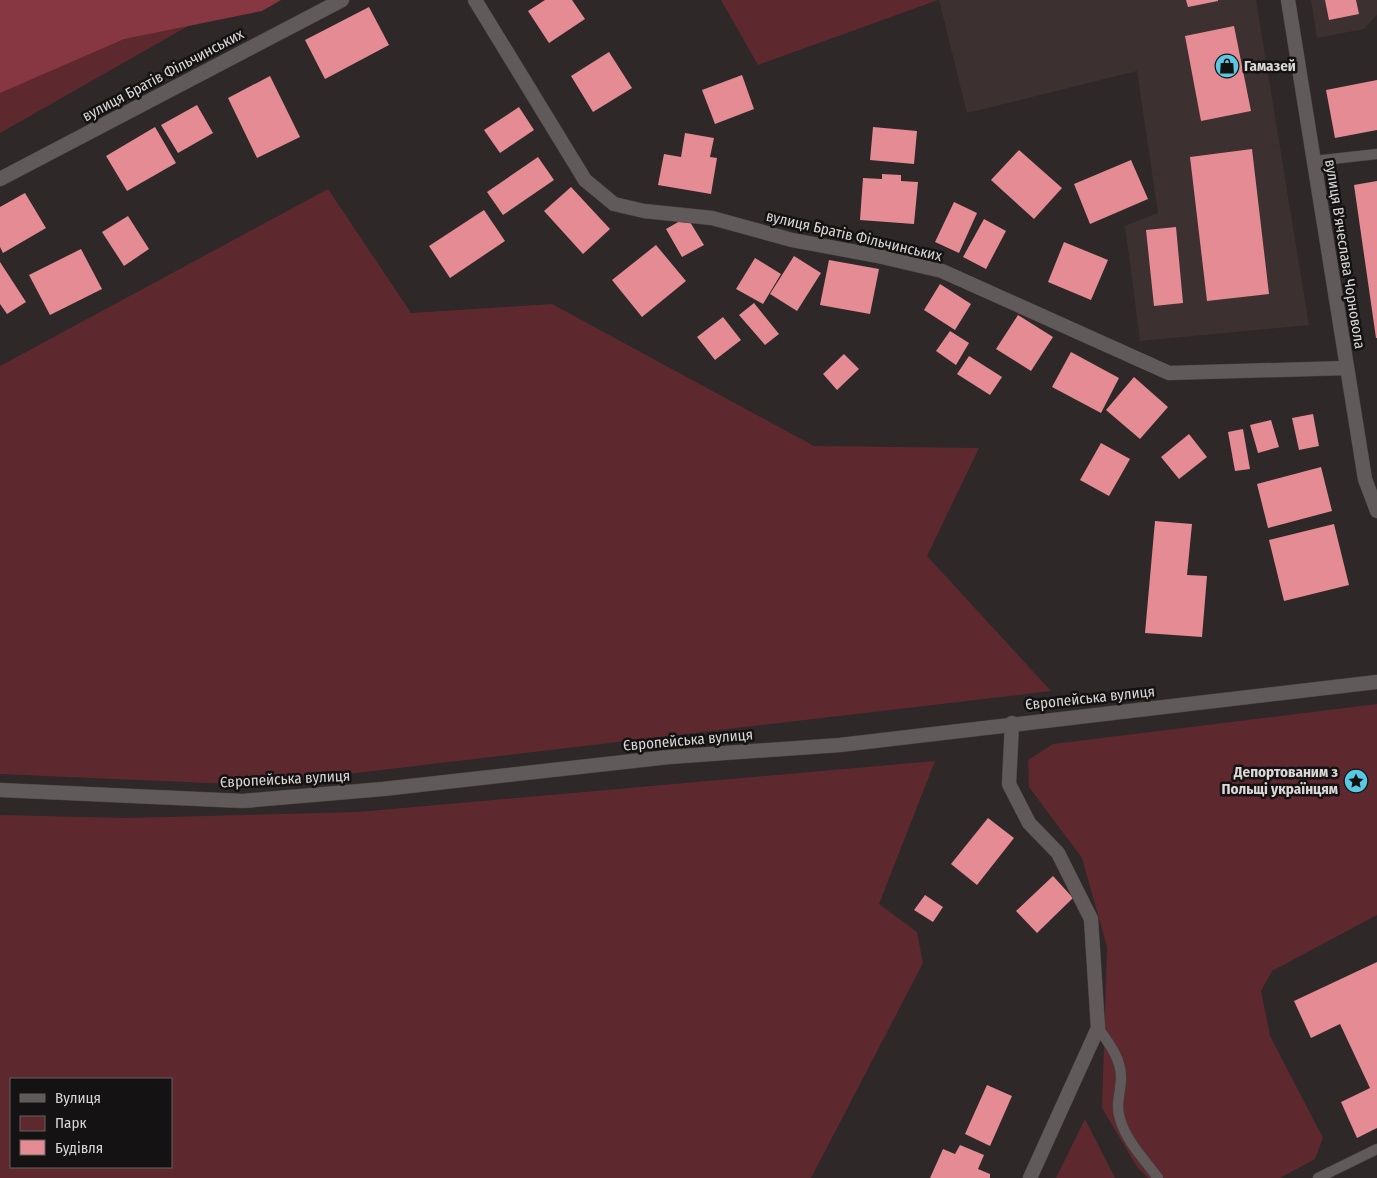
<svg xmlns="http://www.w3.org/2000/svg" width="1377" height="1178" font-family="'Fira Sans Condensed',sans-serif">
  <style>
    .built { fill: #3d3030 }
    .green { fill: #5e282f; fill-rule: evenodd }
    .forest { fill: #873742 }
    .building { fill: #e58b93 }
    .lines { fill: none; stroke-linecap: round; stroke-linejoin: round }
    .service-casing { stroke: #494444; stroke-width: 11 }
    .minor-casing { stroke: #494444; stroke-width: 15 }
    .tertiary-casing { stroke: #494444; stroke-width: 15 }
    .service { stroke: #615a5a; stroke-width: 10 }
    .minor { stroke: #615a5a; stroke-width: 14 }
    .tertiary { stroke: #615a5a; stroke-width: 14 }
    .labels { text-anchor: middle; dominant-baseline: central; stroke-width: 5; stroke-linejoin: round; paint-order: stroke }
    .poi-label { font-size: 15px; font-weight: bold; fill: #dbd7d7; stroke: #141212; text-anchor: start }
    .street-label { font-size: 15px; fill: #dbd7d7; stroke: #141212 }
  </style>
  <rect width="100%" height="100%" fill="#2e2828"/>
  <path class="built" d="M939,0H1256L1309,325L1140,341L1125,226L1158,213L1137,71L967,113Z
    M1311,0H1377V15L1364,29L1317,38Z"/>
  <path class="green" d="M0,0H234L0,133Z
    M721,0H938L758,65Z
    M328,189L411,313L552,304L814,446L979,448L927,556L1051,691L254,785L0,774V366Z
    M1377,704V915L1272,971L1261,991L1270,1036L1323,1138L1315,1159L1280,1178H1148L1137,1167L1102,1108L1107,947L1082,858L1029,787L1028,760L1053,744Z
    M935,761L879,904L917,932L923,963L811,1178H0V815L125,818L358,812ZM11,1079H171V1167H11Z
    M1085,1119L1115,1178H1056Z"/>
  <path class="forest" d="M0,0H281L262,11L124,39L0,93Z"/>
  <path class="building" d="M545,0H572L585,19L549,43L528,11Z
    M1186,0H1218V1L1188,7Z
    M1325,0H1356L1359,14L1329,20Z
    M369,7L389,45L325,79L305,40Z
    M1234,26L1251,111L1201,121L1185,36Z
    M609,52L632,88L593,112L571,76Z
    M742,75L754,109L715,124L702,90Z
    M270,76L300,137L257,158L228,98Z
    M1377,80V130L1335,138L1326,90Z
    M197,105L213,133L178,153L161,125Z
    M519,107L534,130L500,153L484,130Z
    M155,127L176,163L127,191L106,156Z
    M873,127L917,131L914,164L870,160Z
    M685,133L714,138L710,157L717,158L711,194L658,185L664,154L681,157Z
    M1252,149L1269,294L1207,301L1190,157Z
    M1019,150L1062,188L1034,219L991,180Z
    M538,157L554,180L503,215L487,192Z
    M1131,160L1148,199L1090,224L1074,184Z
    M882,174L901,175V181L918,182L914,224L860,220L863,178L882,179Z
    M1377,181V338H1376L1354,185Z
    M571,187L610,229L583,254L544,211Z
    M25,193L46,228L3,253L0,247V207Z
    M954,202L977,213L959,253L935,242Z
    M484,210L505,241L450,278L429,246Z
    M128,216L149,249L124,266L102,232Z
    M687,217L704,245L682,257L666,229Z
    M984,219L1006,231L986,269L963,257Z
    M1176,227L1183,303L1154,306L1146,230Z
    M1064,242L1108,260L1091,300L1048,282Z
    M656,245L686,281L642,317L612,280Z
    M81,249L102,289L50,315L29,275Z
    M794,256L821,273L797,311L770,294Z
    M755,258L781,274L763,304L736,289Z
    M829,260L879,269L870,314L820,305Z
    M0,262L26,302L7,314L0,304Z
    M940,284L971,304L955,330L924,310Z
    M754,303L779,334L765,345L739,315Z
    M1018,315L1053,337L1031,371L996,349Z
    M723,317L741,340L715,360L697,337Z
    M950,331L969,343L956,365L936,351Z
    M1071,352L1119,378L1101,413L1052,387Z
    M844,354L859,369L837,390L823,374Z
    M969,356L1002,377L990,395L957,374Z
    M1134,377L1168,407L1140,439L1106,410Z
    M1313,414L1319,446L1299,450L1292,418Z
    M1271,420L1279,447L1258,453L1250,425Z
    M1243,429L1250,469L1235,471L1228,432Z
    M1189,434L1207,457L1179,479L1161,457Z
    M1101,443L1130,459L1109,496L1080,480Z
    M1321,467L1332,511L1268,528L1257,484Z
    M1155,521L1192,524L1187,575L1207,576L1202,637L1145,633Z
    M1334,524L1349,585L1284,601L1269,540Z
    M988,818L1014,838L977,885L951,864Z
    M1053,876L1073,898L1037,933L1016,911Z
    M925,895L943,907L933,922L914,910Z
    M1377,962V1128L1357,1138L1341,1102L1370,1088L1340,1024L1311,1038L1294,1001Z
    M987,1085L1012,1096L990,1146L965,1134Z
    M960,1145L984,1155L978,1169L990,1174V1178H930L943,1149L955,1154Z"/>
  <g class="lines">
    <g class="service-casing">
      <path id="service" d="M1314,161L1377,154
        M1098,1028C1108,1042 1121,1058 1121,1077C1121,1092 1115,1105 1120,1119C1126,1141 1145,1160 1158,1178
        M1318,1178L1377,1149"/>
    </g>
    <g class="minor-casing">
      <path id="minor" d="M475,0L585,180L614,204L644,211L712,218L792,240L878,256L942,271L1169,373L1347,368
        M1288,0L1365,479L1377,511
        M0,179L342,0
        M1012,723L1009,784L1029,823L1058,853L1091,919L1098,1028L1030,1178"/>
    </g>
    <g class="tertiary-casing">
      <path id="tertiary" d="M0,790L243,801L383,789L669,757L840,745L1377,682"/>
    </g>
    <use href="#service" class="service"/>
    <use href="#minor" class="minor"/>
    <use href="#tertiary" class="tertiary"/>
  </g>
  <defs>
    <g id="shop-disc" transform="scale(1.25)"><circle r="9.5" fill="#58c9e3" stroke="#141212"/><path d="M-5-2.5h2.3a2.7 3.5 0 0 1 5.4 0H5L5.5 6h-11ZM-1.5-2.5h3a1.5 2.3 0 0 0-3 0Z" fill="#111"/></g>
    <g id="sight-disc" transform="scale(1.25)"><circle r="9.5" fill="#58c9e3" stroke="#141212"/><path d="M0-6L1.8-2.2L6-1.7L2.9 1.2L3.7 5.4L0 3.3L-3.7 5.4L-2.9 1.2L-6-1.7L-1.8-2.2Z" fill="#111"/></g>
  </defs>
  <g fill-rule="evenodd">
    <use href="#shop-disc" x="1227" y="66"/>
    <use href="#sight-disc" x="1356" y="781"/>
  </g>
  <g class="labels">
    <g class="poi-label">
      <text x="1244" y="66">Гамазей</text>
      <text x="1338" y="772" text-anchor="end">Депортованим з<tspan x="1338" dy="17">Польщі українцям</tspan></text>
    </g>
    <g class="street-label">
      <text transform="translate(163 75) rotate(-28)">вулиця Братів Фільчинських</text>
      <text transform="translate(854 236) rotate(13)">вулиця Братів Фільчинських</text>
      <text transform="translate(1345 254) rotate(81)">вулиця В'ячеслава Чорновола</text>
      <text transform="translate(1090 698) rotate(-6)">Європейська вулиця</text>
      <text transform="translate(688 740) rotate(-5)">Європейська вулиця</text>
      <text transform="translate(285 779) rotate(-3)">Європейська вулиця</text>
    </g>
  </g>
  <rect x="10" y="1078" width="162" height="90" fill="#141212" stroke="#646161"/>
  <rect x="20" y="1094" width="25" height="8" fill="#615a5a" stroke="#646161"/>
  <text x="55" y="1103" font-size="15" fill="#dbd7d7">Вулиця</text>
  <rect x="20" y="1116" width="25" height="15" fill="#5e282f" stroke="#646161"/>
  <text x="55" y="1128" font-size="15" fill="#dbd7d7">Парк</text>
  <rect x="20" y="1140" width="25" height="15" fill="#e58b93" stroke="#646161"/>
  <text x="55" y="1153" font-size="15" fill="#dbd7d7">Будівля</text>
</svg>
